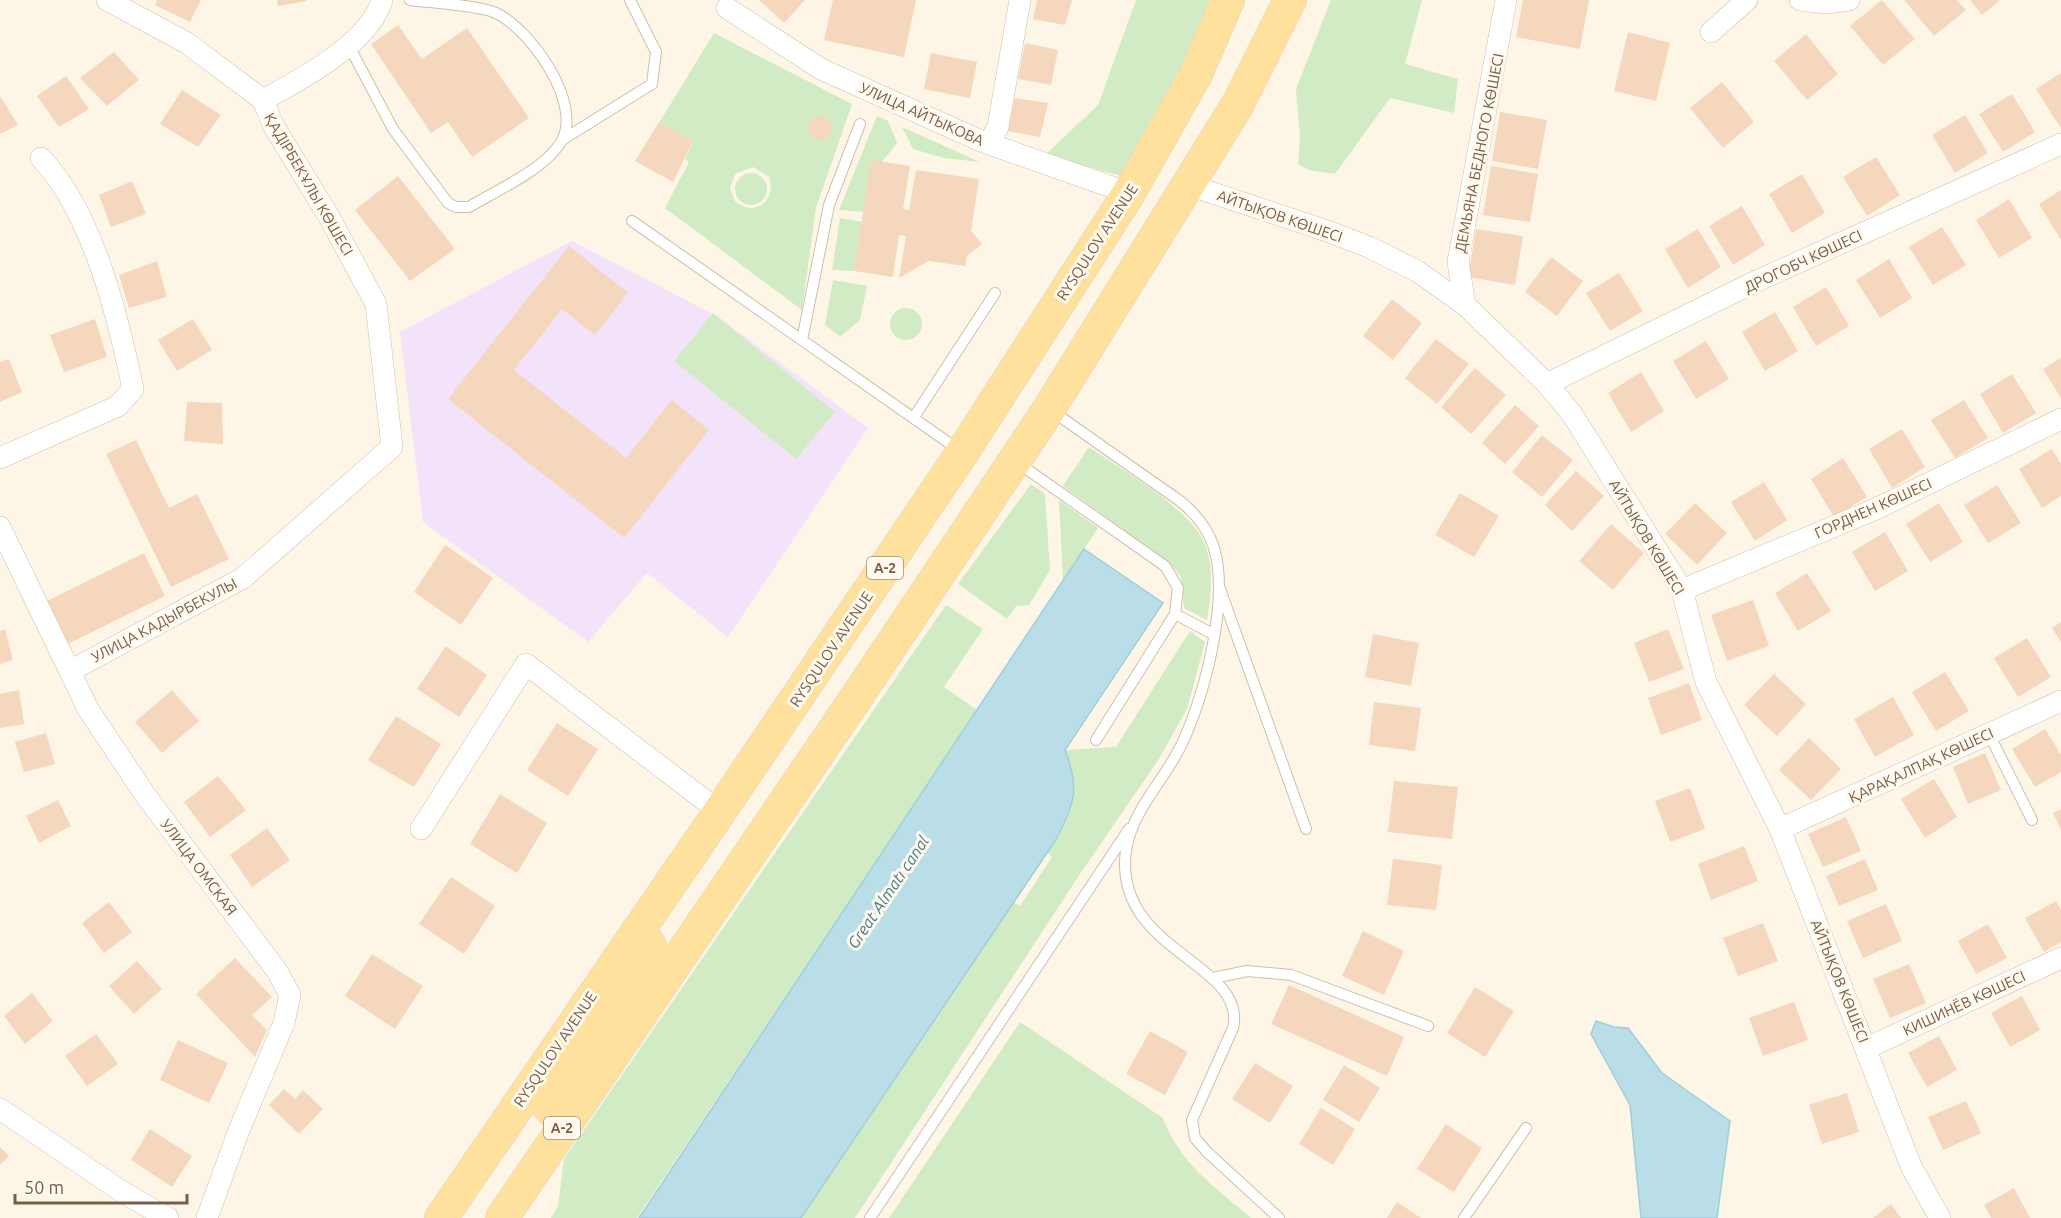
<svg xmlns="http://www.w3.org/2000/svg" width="2061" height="1218" font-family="Ubuntu,sans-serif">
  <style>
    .education { fill: #f3e3fa }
    .green { fill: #d1ecc4; fill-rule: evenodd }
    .water { fill: #badee8; stroke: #9fcdda; stroke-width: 1.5 }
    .building { fill: #f4d7bd }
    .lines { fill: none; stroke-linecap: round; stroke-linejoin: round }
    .lane-casing { stroke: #d0beab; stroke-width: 12 }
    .street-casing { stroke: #d0beab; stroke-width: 22 }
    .primary-casing { stroke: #dcd5d0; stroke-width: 34 }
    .lane { stroke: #fff; stroke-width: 10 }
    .street { stroke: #fff; stroke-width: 21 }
    .primary { stroke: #fee19d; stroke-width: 33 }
    .labels { text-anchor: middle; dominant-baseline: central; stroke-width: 6; stroke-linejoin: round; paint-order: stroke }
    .shield { fill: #fff9ee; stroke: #a08c7a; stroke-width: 1.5 }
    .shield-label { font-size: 14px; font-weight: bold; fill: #785e49 }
    .street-label { font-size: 15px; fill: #785e49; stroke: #fff9ee }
    .water-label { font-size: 16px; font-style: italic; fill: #417a8c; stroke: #fff9ee }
  </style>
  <rect width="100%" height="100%" fill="#fdf6e6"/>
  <path class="education" d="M572,241L717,316L868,428L728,637L647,573L588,642L423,522L400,332Z"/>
  <path class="green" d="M1136,0H1216L1150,136L1121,176L1045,155L1098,105Z
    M1331,0H1422L1405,64L1458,79L1454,113L1390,98L1335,174L1309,170L1298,164L1300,137L1296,89Z
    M714,33L852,104L816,208L802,310L665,208L689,162L685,159L693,142L659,123ZM753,167L769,177C777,201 754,218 735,201L730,188L735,174Z
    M877,116L888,121L897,143L882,162L863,212L839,210Z
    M902,127L980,162L944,158L913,149Z
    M735 189a16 16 0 1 1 32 0a16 16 0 1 1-32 0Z
    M840,218L862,222L854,271L832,270Z
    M833,280L867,286L860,320L840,337L825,325Z
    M890 324a16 16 0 1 1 32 0a16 16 0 1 1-32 0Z
    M713,313L835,412L796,459L674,361Z
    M1089,447C1121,470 1194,510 1206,547C1214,571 1211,595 1207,620L1184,608L1181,577L1169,563L1063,486Z
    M1031,484L1045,494L1050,570L1029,605L1016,606L1007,619L958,584Z
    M1059,500L1098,528L1063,581Z
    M946,605L983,629L944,687L977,710L637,1218H551L558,1206L564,1159Z
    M1190,631L1205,642L1187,709L1159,759L1080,874L855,1218H801L1013,902L1020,906L1052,857L1047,852C1072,817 1083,792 1065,750L1116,747Z
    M1020,1022L1163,1118C1181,1165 1214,1186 1251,1218H889Z"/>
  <path class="water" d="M1084,549L1163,603L1065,750C1080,788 1075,805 1055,841L801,1218H639Z
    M1596,1021L1614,1027L1628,1028L1662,1073L1730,1121L1717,1218H1641L1630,1105L1591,1034Z"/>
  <path class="building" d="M157,0H201L190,22L155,5Z
    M277,0H307V1L278,6Z
    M759,0H805L784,23Z
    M833,0H916L904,57L824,40Z
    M1037,0H1072L1065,25L1033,19Z
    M1523,0H1589L1580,49L1516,37Z
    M1882,0L1915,39L1883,65L1850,26Z
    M1904,0H1957L1966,10L1934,36Z
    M1970,0H2000L1982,15Z
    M398,25L422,59L467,28L529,118L472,157L448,122L431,133L371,44Z
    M1628,32L1670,43L1656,101L1614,91Z
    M1806,34L1838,74L1807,100L1774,61Z
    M1025,43L1058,50L1051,85L1018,79Z
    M114,52L139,80L107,106L80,78Z
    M931,53L977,62L970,98L924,89Z
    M2061,73V127H2060L2036,89Z
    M66,76L89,109L59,127L37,96Z
    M1722,82L1754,122L1723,148L1690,108Z
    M182,90L221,115L198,147L160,124Z
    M2012,94L2035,132L2003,152L1979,114Z
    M0,96L18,125L0,134Z
    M1015,98L1048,103L1040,137L1008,131Z
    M1500,112L1547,120L1538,169L1492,161Z
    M1965,115L1988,153L1955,173L1932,135Z
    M808 128a12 12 0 1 1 24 0a12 12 0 1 1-24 0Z
    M659,122L693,141L673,182L635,161Z
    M1876,157L1900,195L1867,216L1843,177Z
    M871,160L910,166L903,209L909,210L916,170L979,179L971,231L982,244L967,256L965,266L929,261L899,278L906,236L899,235L893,277L854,271Z
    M1491,166L1538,174L1530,222L1483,215Z
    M1802,174L1825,213L1792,233L1769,194Z
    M398,176L455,249L410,281L355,210Z
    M132,181L146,214L111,227L99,195Z
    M2061,190V240L2039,204Z
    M2009,199L2032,238L1999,258L1976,220Z
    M1742,206L1765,245L1733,265L1709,226Z
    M1942,227L1966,265L1933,285L1909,247Z
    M1476,229L1523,236L1515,285L1468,277Z
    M1698,229L1721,267L1688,288L1665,249Z
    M569,246L628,293L595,335L562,309L514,370L626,458L672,400L709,430L624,538L448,399Z
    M1551,257L1583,281L1557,316L1525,292Z
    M1889,259L1912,298L1880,318L1856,280Z
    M157,261L167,297L129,308L119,275Z
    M1619,273L1643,311L1610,331L1586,293Z
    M1826,287L1849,326L1816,346L1793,307Z
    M1392,299L1422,323L1393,360L1363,336Z
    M1775,312L1798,351L1765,371L1742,332Z
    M95,319L107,357L64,372L50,335Z
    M193,319L212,350L177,371L158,340Z
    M1436,339L1469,364L1437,404L1405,378Z
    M1706,341L1729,379L1696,399L1673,361Z
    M2061,358V398L2043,369Z
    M9,359L22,392L0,402V362Z
    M1475,368L1506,395L1471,434L1441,407Z
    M1641,372L1664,411L1631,432L1608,393Z
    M2012,374L2036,413L2003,433L1980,394Z
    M1964,400L1988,438L1955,458L1931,420Z
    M187,402L222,403L223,444L184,441Z
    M1515,405L1539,426L1505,464L1482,443Z
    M1902,429L1925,467L1892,488L1869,449Z
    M1542,435L1573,460L1542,497L1512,472Z
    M136,440L169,508L197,494L229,559L171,587L106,454Z
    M2052,449L2061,464V496L2042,508L2019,469Z
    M1843,458L1867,497L1834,517L1811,479Z
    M1576,471L1604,496L1572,531L1545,505Z
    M1764,482L1787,520L1755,541L1731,502Z
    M1997,485L2021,523L1988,543L1964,505Z
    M1460,493L1499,516L1474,557L1435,535Z
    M1695,503L1727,533L1697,565L1665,534Z
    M1939,503L1963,542L1930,562L1906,524Z
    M1611,524L1644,553L1613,590L1579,561Z
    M1885,532L1908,571L1875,591L1852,552Z
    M445,545L493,578L461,625L414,592Z
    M144,553L165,596L68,644L47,601Z
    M1807,573L1831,611L1798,631L1775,593Z
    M1753,600L1769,646L1727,661L1711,615Z
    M2061,622V642L2052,628Z
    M5,629L13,660L0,664V631Z
    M1668,629L1684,669L1649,682L1634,643Z
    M1373,634L1419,643L1411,686L1365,677Z
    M2027,638L2051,677L2018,697L1994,658Z
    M446,646L487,675L459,717L417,689Z
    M1945,672L1969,711L1936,731L1912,692Z
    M1774,674L1806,704L1777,736L1744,705Z
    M1689,683L1702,720L1661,735L1648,698Z
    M19,690L24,724L0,728V694Z
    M172,690L199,721L162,753L135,722Z
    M1893,697L1914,735L1875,757L1854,719Z
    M1374,702L1421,708L1415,751L1369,745Z
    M396,716L441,744L414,787L368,760Z
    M557,723L598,749L568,796L527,770Z
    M2045,729L2061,755V772L2035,787L2012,749Z
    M46,733L55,764L24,772L15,742Z
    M1809,738L1841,769L1811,800L1779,770Z
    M1985,753L2001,790L1968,804L1953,767Z
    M218,776L246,810L210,837L184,802Z
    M1934,779L1957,817L1925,838L1901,799Z
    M1394,781L1458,787L1452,839L1388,832Z
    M1690,788L1705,829L1670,842L1655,801Z
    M500,794L547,823L517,873L470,844Z
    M58,800L71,826L39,843L26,816Z
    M2061,809V830L2053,813Z
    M1846,817L1861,851L1823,867L1808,834Z
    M267,828L290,860L252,887L230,855Z
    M1744,846L1758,881L1711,900L1698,864Z
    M1393,859L1442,865L1436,910L1387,905Z
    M1865,859L1878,890L1839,906L1826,876Z
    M451,877L495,906L464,954L419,924Z
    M2056,901L2061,910V942L2044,952L2025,918Z
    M109,902L132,932L104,953L82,923Z
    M1886,904L1902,941L1863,958L1847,921Z
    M1763,923L1778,961L1738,976L1723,938Z
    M1988,924L2007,958L1976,974L1958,941Z
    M1363,931L1404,951L1384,995L1342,976Z
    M372,954L423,986L395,1029L345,996Z
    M235,958L272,997L252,1015L267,1030L255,1057L196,994Z
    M137,961L162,989L134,1014L109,986Z
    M1909,964L1926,1003L1890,1018L1873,979Z
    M1289,985L1404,1037L1387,1076L1271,1024Z
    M1475,987L1514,1011L1485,1057L1447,1033Z
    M32,993L53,1021L25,1044L4,1016Z
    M2022,996L2040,1030L2010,1047L1991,1013Z
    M1794,1002L1808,1040L1763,1056L1749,1018Z
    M1150,1031L1188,1052L1165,1095L1126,1074Z
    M96,1034L118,1064L87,1086L65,1056Z
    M1939,1036L1957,1070L1927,1087L1908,1053Z
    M178,1040L228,1063L209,1103L160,1080Z
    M1255,1063L1293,1086L1270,1123L1232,1099Z
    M1344,1065L1380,1088L1359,1122L1323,1100Z
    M284,1089L295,1099L303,1090L323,1109L299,1134L269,1105Z
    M1847,1093L1859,1132L1822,1144L1809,1105Z
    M1966,1101L1981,1133L1943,1150L1928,1117Z
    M1321,1108L1355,1129L1333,1165L1299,1144Z
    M1446,1124L1482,1148L1454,1192L1417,1169Z
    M150,1129L192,1156L172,1187L131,1160Z
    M0,1147L9,1156L0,1165Z
    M2014,1188L2030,1218H1991L1984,1205Z
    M1397,1202L1421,1218H1387Z
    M1891,1204L1901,1218H1873Z"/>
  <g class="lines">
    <g class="lane-casing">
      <path id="lane" d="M349,46L393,129L448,203L456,207H469C497,190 544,170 561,142C584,104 530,29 496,13C478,5 432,3 410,0
        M562,140L652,84L656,52L630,0
        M632,221L959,450
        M802,340L829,205L860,124
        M1052,411L1180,501C1196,514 1208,528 1214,548C1230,601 1203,707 1176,755C1158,787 1132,813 1126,850C1112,952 1248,962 1233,1028L1192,1120L1195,1138L1207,1152L1279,1218
        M914,417L995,293
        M1018,463L1165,566L1178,588L1175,614L1096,740
        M1220,589L1306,829
        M1175,614L1213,634
        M1989,734L2032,820
        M1213,978L1247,971L1291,975L1428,1026
        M870,1218L1129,829
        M1464,1218L1526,1128"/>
    </g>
    <g class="street-casing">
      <path id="street" d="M1800,0L1826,3L1849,0
        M727,8L821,69L981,141L1129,193
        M1711,32L1747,0
        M263,100C300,80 370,43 382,0
        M989,144L998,127L1020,0
        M1189,185L1327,231L1369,247L1417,271L1465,305L1547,384L1572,414L1682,590L1706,682L1780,829L1911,1166L1940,1218
        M1465,305L1458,262L1506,0
        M1547,384L1759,280L2061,144
        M0,458L118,406L133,389C118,317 93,213 41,158
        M0,527L88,709L146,796L277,971L290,995L284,1023L239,1130L207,1218
        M1682,590L1878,508L2061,419
        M70,671L243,578L392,447L376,304L328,215L273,125L263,100L187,43L107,0
        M421,829L526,664L720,812
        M1780,829L2061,701
        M1867,1048L2061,958
        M0,1109L124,1193L168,1218"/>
    </g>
    <g class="primary-casing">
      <path id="primary" d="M565,1124L548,1106L550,1100L651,952L650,945L638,930
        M441,1218L708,829L962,453L1129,193L1196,74L1228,0
        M502,1218L856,698L1049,409L1238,104L1290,0"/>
    </g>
    <use href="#lane" class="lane"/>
    <use href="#street" class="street"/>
    <use href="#primary" class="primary"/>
  </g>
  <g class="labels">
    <g class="shield">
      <rect x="867" y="557" width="36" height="22" rx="4.5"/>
      <rect x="544" y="1117" width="36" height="22" rx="4.5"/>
    </g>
    <g class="shield-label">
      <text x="885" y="568">A-2</text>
      <text x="562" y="1128">A-2</text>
    </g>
    <g class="street-label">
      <text transform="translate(922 114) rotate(24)">УЛИЦА АЙТЫКОВА</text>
      <text transform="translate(1479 153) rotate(-79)">ДЕМЬЯНА БЕДНОГО КӨШЕСІ</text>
      <text transform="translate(309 184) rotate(60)">ҚАДІРБЕКҰЛЫ КӨШЕСІ</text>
      <text transform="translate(1280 216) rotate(19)">АЙТЫҚОВ КӨШЕСІ</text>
      <text transform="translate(1097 242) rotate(-57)">RYSQULOV AVENUE</text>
      <text transform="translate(1803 261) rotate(-25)">ДРОГОБЧ КӨШЕСІ</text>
      <text transform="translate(1873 508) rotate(-24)">ГОРДНЕН КӨШЕСІ</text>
      <text transform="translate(1647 537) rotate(59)">АЙТЫҚОВ КӨШЕСІ</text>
      <text transform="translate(164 620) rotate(-28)">УЛИЦА КАДЫРБЕКУЛЫ</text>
      <text transform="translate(831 649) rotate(-56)">RYSQULOV AVENUE</text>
      <text transform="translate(1921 765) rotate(-25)">ҚАРАҚАЛПАҚ КӨШЕСІ</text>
      <text transform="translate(199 867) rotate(53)">УЛИЦА ОМСКАЯ</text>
      <text transform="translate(1840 981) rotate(68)">АЙТЫҚОВ КӨШЕСІ</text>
      <text transform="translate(1964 1003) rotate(-25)">КИШИНЁВ КӨШЕСІ</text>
      <text transform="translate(555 1049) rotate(-56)">RYSQULOV AVENUE</text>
    </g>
    <g class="water-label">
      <text transform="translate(888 892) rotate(-56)">Great Almatı canal</text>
    </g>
  </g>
  <path d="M15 1194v9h172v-9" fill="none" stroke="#785e49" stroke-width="3"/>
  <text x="24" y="1194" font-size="18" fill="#785e49" stroke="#fff9ee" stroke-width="4.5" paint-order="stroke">50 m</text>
</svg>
